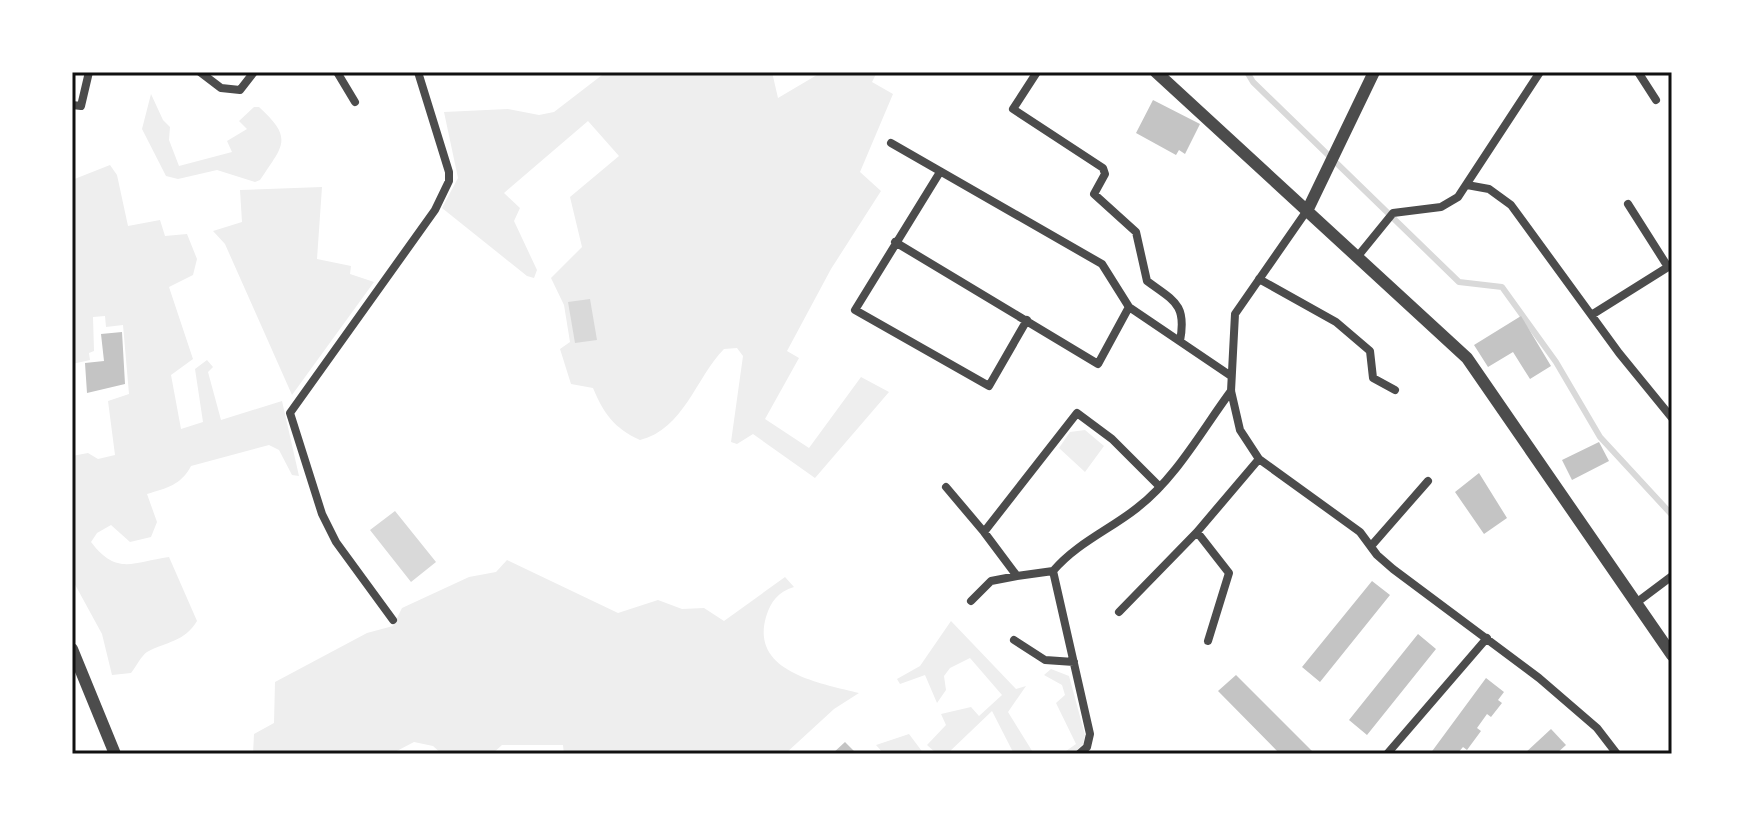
<svg xmlns="http://www.w3.org/2000/svg" width="1744" height="826" font-family="Spectral,serif">
  <style>
    .green { fill: #eee }
    .water { fill: #d9d9d9 }
    .lines { fill: none; stroke-linecap: round; stroke-linejoin: round }
    .stream { stroke: #d9d9d9; stroke-width: 6 }
    .building { fill: #c4c4c4 }
    .minor { stroke: #4c4c4c; stroke-width: 8 }
    .tertiary { stroke: #4c4c4c; stroke-width: 12 }
    .neatline { fill: none; stroke: #111; stroke-width: 3 }
  </style>
  <rect width="100%" height="100%" fill="#fff"/>
  <path class="green" d="M606,72H772L778,98L822,72H877L872,82L893,94L860,172L881,191L831,269L787,351L799,358L765,419L809,448L861,377L889,392L815,478L753,434L737,444L731,442L743,356L737,348L724,349C695,379 684,429 640,440C614,428 604,414 593,388L571,384L560,349L570,342L564,305L551,278L582,247L570,197L619,156L588,121L504,193L520,208L514,221L537,270L534,278L527,276L442,208L458,178L444,112L508,109L539,115L554,112Z
    M151,94L163,120L170,127L169,140L179,166L232,152L227,141L247,129L239,121L254,107H259C294,139 283,145 260,180L255,182L217,170L178,179L166,176L142,129Z
    M110,165L117,175L128,226L160,220L165,236L187,234L197,259L193,275L169,287L193,359L171,375L181,429L203,422L195,369L207,360L213,367L208,372L221,420L282,401L299,476L292,475L279,450L269,445L191,466C181,485 167,488 147,494L157,522L151,537L130,542L111,525L97,533L91,542C117,576 133,562 169,557L197,621C184,642 168,641 147,652C141,656 136,667 131,673L112,675L102,634L72,579V456L88,453L98,459L115,455L108,401L129,394L123,325L106,327L105,316L93,317L94,351L89,353L90,360L72,364V180Z
    M322,187L317,259L351,266L350,274L374,282L292,395L225,244L213,231L242,222L240,190Z
    M1085,430L1104,446L1085,472L1059,448L1070,432Z
    M507,560L618,613L658,600L682,609L704,608L724,621L785,577L794,587C778,592 771,601 766,617C750,672 820,683 859,693L834,709L785,754H564L563,745H502L492,754H442L433,746L414,742L391,754H301L299,751L295,754H253L254,734L274,723L275,682L367,633L393,626L402,608L469,577L496,572Z
    M951,621L1016,689L1026,686L1008,712L1034,754H1014L992,711L947,754H937L927,745L946,725L941,714L971,707L979,716L1002,695L970,658L950,668L944,676L946,690L937,703L925,675L900,684L897,679L920,666Z
    M1051,669L1069,676L1085,735L1083,744L1073,754L1066,751L1076,744L1056,703L1065,695L1062,685L1044,675Z
    M909,734L924,754H884L876,745Z"/>
  <path class="water" d="M590,299L597,340L575,343L568,302Z
    M395,511L436,562L411,582L370,530Z"/>
  <g class="lines">
    <path class="stream" d="M1247,72L1253,82L1459,282L1502,287L1556,362L1600,437L1672,515"/>
  </g>
  <path class="building" d="M1153,100L1200,124L1185,154L1179,150L1176,155L1136,133Z
    M1521,316L1551,366L1530,379L1513,352L1488,367L1474,345Z
    M122,332L125,384L87,393L85,363L104,361L101,334Z
    M1599,442L1609,461L1572,480L1562,460Z
    M1479,473L1507,518L1484,534L1455,492Z
    M1372,581L1390,595L1320,682L1302,667Z
    M1418,634L1436,649L1367,735L1349,720Z
    M1236,675L1315,754H1280L1218,691Z
    M1486,678L1504,692L1498,700L1502,703L1491,717L1487,714L1477,728L1481,731L1467,750L1463,747L1457,754H1430Z
    M1551,729L1566,745L1556,754H1524Z
    M845,742L857,754H832Z"/>
  <g class="lines">
    <path class="minor" d="M200,72L221,88L240,90L254,72
      M337,72L355,102
      M1037,72L1013,109L1103,168L1105,174L1094,194L1136,232L1147,281C1174,301 1187,304 1180,341
      M1638,72L1656,100
      M72,105L81,106L89,72
      M891,143L1102,264L1129,307L1231,376
      M940,172L855,310L989,386L1027,320
      M1467,185L1489,189L1511,205L1619,353L1672,418
      M1308,209L1235,314L1231,391L1240,430L1259,459L1360,532L1377,555L1393,569L1539,678L1597,728L1617,754
      M895,242L1098,364L1129,307
      M1358,256L1393,213L1441,207L1458,197L1540,72
      M1259,279L1336,322L1370,351L1373,378L1395,390
      M1593,314L1668,267L1628,204
      M946,487L984,532
      M1160,487L1112,439L1077,413L984,532L1017,576L1053,571C1077,543 1109,530 1137,508C1176,478 1202,430 1231,391
      M1197,532L1229,573L1208,641
      M1372,545L1428,481
      M1053,571L1090,734L1087,747L1079,754
      M971,601L991,581L1017,576
      M1636,603L1672,576
      M1119,612L1197,532L1259,459
      M393,620L336,542L322,514L290,413L435,210L449,181V172L418,72
      M1014,640L1045,660L1074,662
      M1387,754L1487,638"/>
    <path class="tertiary" d="M1156,72L1467,358L1672,655
      M1308,209L1374,72
      M72,649L115,754"/>
  </g>
  <rect width="1744" height="826" fill="none" stroke="#ffffff" stroke-width="148"/>
  <rect x="74" y="74" width="1596" height="678" class="neatline"/>
</svg>
